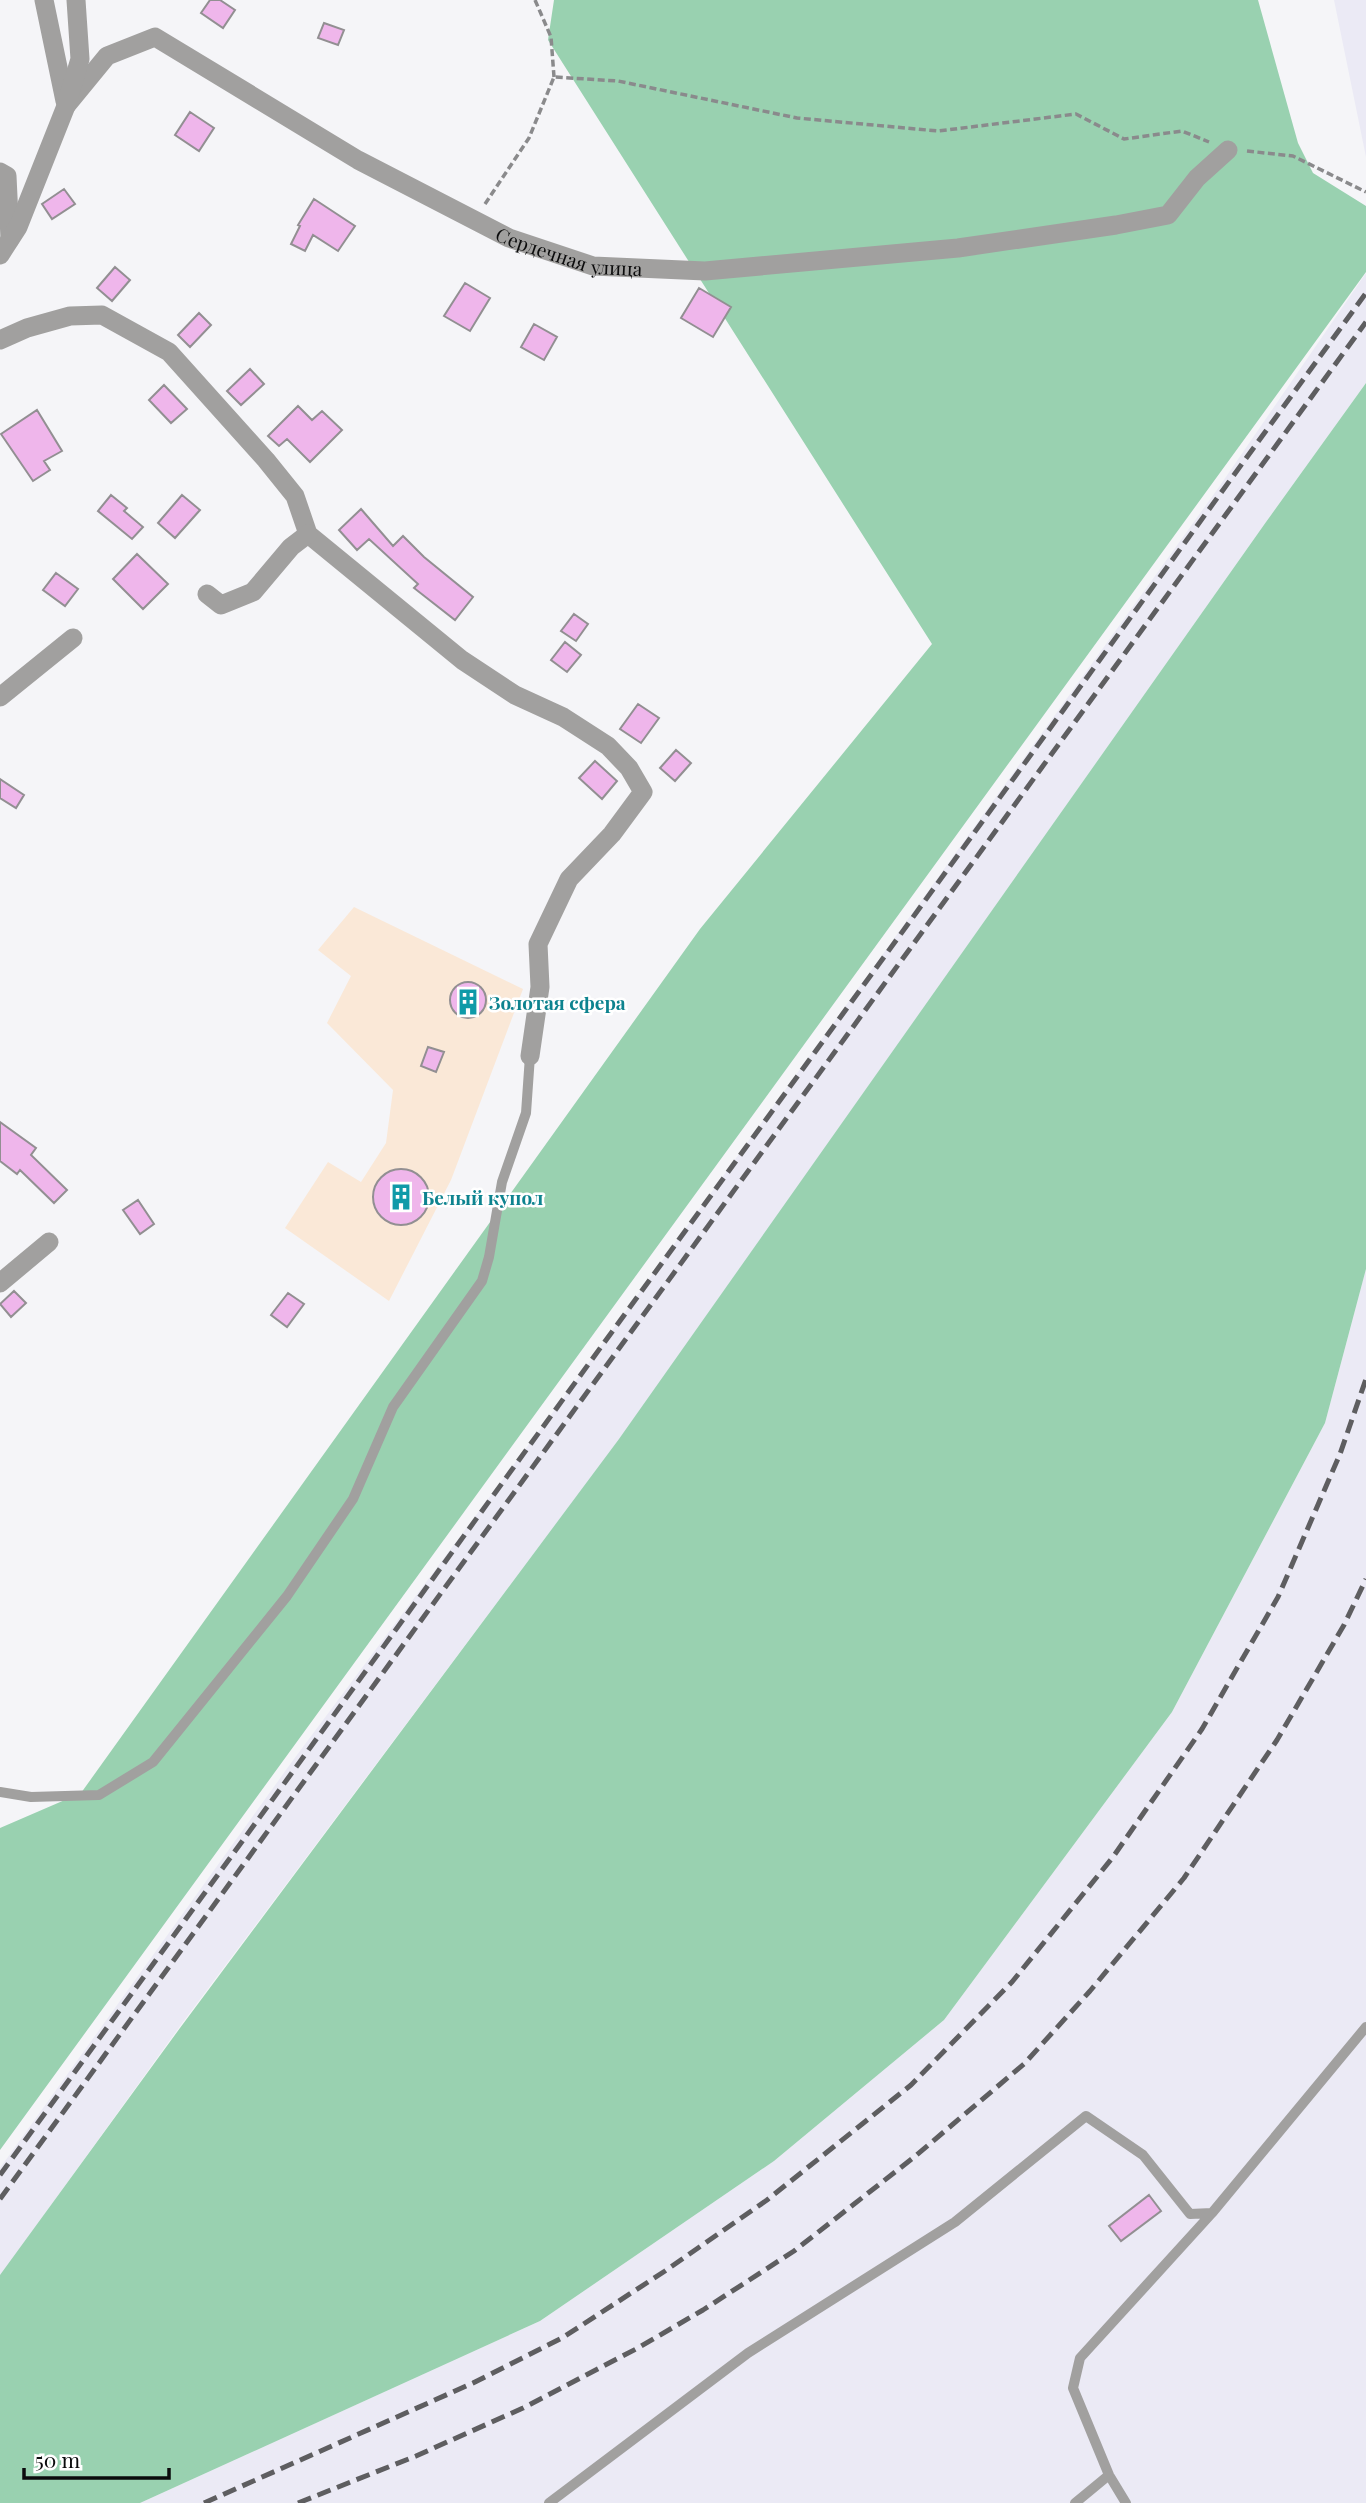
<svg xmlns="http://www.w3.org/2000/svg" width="1366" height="2503" font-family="'Playfair Display',serif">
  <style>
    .commercial { fill: #fae8d7 }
    .built { fill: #ebeaf5 }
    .green { fill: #99d1b0 }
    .building { fill: #efb6eb; stroke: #928f92; stroke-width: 2 }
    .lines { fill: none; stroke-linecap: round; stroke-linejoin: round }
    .path { stroke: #8a8a8c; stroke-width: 3.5; stroke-dasharray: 7 3.5; stroke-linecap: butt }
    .service { stroke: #a1a09f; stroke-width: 10 }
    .minor { stroke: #a1a09f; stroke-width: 19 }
    .rail { stroke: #5e5e60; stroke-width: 5; stroke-dasharray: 14 7; stroke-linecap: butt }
    .labels { text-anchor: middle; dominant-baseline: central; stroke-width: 5; stroke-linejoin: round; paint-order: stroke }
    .street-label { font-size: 19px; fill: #0b0b0c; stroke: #fff }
    .culture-label { font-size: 19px; font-weight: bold; fill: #0d838f; stroke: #fff; text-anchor: start }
  </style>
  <rect width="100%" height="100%" fill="#f5f5f8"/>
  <path class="commercial" d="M354,907L523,989L451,1180L389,1301L285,1228L328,1162L361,1182L386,1143L393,1090L327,1023L351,976L318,950Z"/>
  <path class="built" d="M1334,0H1366V157Z
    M1366,273V383L1266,522L621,1437L183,2022L0,2276V2168L291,1763L559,1404L1219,487Z
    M1366,1269V2503H140L540,2321L774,2161L944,2020L1172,1712L1325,1423Z"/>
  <path class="green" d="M554,0H1258L1298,143L1313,173L1366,206V272L0,2150V1828L81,1793L700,929L932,644L548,40Z
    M1366,383V1269L1325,1423L1172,1712L944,2020L774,2161L540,2321L140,2503H0V2275L180,2028L619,1439L1266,522Z"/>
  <path class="building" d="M210,0H220L235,10L223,28L201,13Z
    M324,23L344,30L338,45L318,38Z
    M190,112L214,128L199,151L175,135Z
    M64,189L75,204L52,219L42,204Z
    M314,199L355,226L338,251L313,235L305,251L291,244L300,226L298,225Z
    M115,267L130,280L112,301L97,288Z
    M465,283L490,298L470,331L444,316Z
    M699,288L731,307L713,337L681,318Z
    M199,313L211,325L190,347L178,335Z
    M534,324L557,337L544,360L521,347Z
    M250,369L264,384L241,405L227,391Z
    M164,385L187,409L171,423L149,400Z
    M298,406L312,420L322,411L342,430L310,462L287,439L279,446L268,436Z
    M37,410L62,451L44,461L50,470L33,481L1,434Z
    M111,495L127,508L124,511L143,527L132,539L98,511Z
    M182,495L200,510L175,538L158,523Z
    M361,509L393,546L403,536L424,557L473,597L455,620L414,588L418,584L369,539L357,550L339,530Z
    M137,554L168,584L143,609L113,579Z
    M56,573L78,589L65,606L43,590Z
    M574,614L588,624L576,641L561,631Z
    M565,642L581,655L567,672L551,660Z
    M638,704L659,718L641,743L620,729Z
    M676,750L691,763L675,781L660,768Z
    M595,761L617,781L602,799L579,778Z
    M0,779L24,795L16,808L0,798Z
    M450 1000a18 18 0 1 1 36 0a18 18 0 1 1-36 0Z
    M428,1047L444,1052L436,1072L421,1066Z
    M0,1122L36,1148L31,1155L67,1190L54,1203L20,1170L17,1174L0,1161Z
    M373 1197a28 28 0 1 1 56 0a28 28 0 1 1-56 0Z
    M138,1200L154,1224L140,1234L123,1210Z
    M14,1291L26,1303L11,1317L0,1304Z
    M288,1293L304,1304L287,1327L271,1315Z
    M1149,2195L1161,2211L1121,2241L1109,2226Z"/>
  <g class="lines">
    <path class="path" d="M535,0L551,37L554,77
      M1247,151L1293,156L1366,192
      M485,204L529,138L554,77L618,81L797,118L938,131L1076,114L1124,139L1182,131L1209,142"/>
    <path class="service" d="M0,1792L31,1797L99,1795L153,1762L287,1596L353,1499L393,1407L482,1281L489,1257L502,1182L526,1113L530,1056
      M549,2503L748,2353L955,2222L1086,2116L1143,2155L1190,2214L1212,2213L1366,2027
      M1075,2503L1109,2475
      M1126,2503L1109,2475L1073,2388L1080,2358L1212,2213"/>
    <g class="minor">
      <path d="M44,0L65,101"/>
      <path id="s1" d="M66,106L107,56L155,37L358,160L509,238L593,266L705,271L958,248L1116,225L1168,215L1197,178L1228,150"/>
      <path d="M0,172L7,176L10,239"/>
      <path d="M0,255L18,227L66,106L80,59L76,0"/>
      <path d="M0,340L27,328L70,316L102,315L169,352L266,460L295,496L308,534L462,660L515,695L563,717L608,746L629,768L643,792L612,834L569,879L538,944L540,987L530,1056"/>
      <path d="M207,594L221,605L253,592L291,547L308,534"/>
      <path d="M0,697L73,638"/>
      <path d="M0,1283L49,1242"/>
    </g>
    <path class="rail" d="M0,2175L1366,293
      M0,2199L1366,322
      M204,2503L473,2383L562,2338L665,2271L767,2200L911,2085L1012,1982L1113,1857L1202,1729L1278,1597L1340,1454L1366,1379
      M298,2503L416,2456L523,2408L636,2349L703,2310L794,2251L913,2158L1024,2064L1090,1991L1184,1878L1277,1740L1344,1625L1366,1579"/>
  </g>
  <defs>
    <g id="building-bare" transform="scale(2.1)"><path d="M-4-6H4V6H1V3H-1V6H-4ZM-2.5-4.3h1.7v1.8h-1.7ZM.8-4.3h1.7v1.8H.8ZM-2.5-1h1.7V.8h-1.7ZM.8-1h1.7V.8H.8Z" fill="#0f9aa8" stroke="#fff" stroke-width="2.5" paint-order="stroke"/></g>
  </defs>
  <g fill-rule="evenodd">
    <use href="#building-bare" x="468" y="1002"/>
    <use href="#building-bare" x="401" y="1197"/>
  </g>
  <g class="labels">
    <g class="street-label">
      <text stroke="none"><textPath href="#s1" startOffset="586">Сердечная улица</textPath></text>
    </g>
    <g class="culture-label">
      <text x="489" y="1002">Золотая сфера</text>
      <text x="422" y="1197">Белый купол</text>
    </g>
  </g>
  <path d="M24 2468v10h145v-10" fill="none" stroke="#0b0b0c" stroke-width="3.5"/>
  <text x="35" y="2468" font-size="21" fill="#0b0b0c" stroke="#ffffff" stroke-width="5" paint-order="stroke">50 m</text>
</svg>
